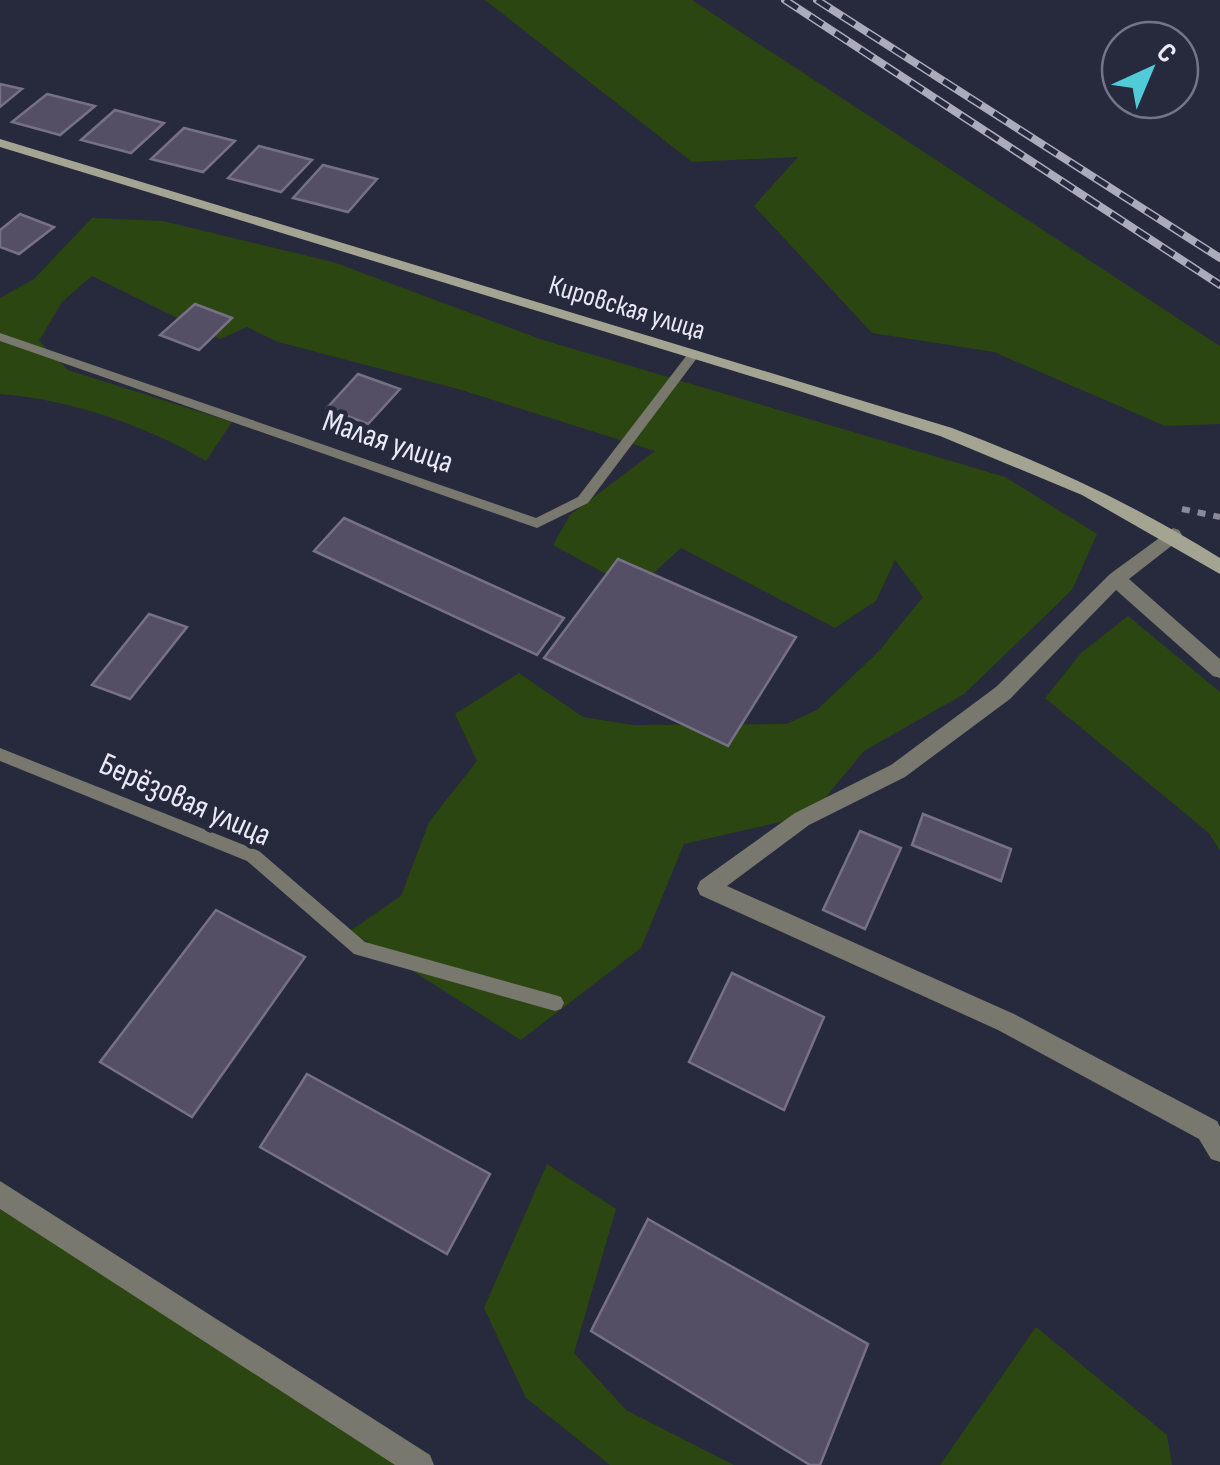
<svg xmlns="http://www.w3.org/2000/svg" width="1220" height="1465" font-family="'Sofia Sans Condensed',sans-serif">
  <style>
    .green { fill: #2b4610 }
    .building { fill: #544f64; stroke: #777187; stroke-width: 2.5 }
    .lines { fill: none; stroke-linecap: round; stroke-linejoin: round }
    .path { stroke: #898b9a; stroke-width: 6; stroke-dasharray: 8 8; stroke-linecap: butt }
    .service { fill: #78786e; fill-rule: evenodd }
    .minor { fill: #78786e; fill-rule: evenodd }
    .secondary { fill: #a4a493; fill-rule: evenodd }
    .rail-casing { stroke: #aaacbb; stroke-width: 8 }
    .rail { stroke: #27293c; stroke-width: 5; stroke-dasharray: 15; stroke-linecap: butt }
    .labels { text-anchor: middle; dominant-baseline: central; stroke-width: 9; stroke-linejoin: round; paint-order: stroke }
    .far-street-label { font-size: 28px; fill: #e8eaf7; stroke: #27293c }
    .street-label { font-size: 32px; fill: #e8eaf7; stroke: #27293c }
  </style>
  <rect width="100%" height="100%" fill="#27293c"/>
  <path class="green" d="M485,0H692L1220,346V424L1165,426L994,352L872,333L754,206L798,157L692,162Z
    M92,218L163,221L333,262L540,339L1005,477L1097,534L1072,590L964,694L864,751L811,815L684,844L641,948L521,1040L350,931L401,896L429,822L477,761L455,714L519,673L583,717L633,725L786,724L817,710L879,651L923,597L895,560L876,601L835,628L681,548L635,590L553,545L570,515L655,451L458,389L278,342L247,327L220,339L92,276L62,302L39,341L68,370L232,422L206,461C147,426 69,399 0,394V298L34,279Z
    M1128,616L1220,692V851L1209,833L1045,698L1081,653Z
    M547,1164L616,1209L574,1353L626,1410L734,1465H610L526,1398L484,1308Z
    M0,1209L403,1465H0Z
    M1036,1327L1167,1435L1172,1465H940Z"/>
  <path class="building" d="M0,84L22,89L0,107Z
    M47,94L95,106L60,135L12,122Z
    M115,110L164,123L131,153L81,140Z
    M184,128L235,141L203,172L151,159Z
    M259,146L312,160L281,192L228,178Z
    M323,165L377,179L348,212L293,198Z
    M20,214L54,227L19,254L0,247V230Z
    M195,304L232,318L199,350L160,335Z
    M358,374L400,389L368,424L327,408Z
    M344,518L564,618L537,655L314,551Z
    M618,559L796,637L728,746L544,658Z
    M149,614L187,627L130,699L92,685Z
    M923,814L1011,849L1001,881L912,845Z
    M860,831L901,848L865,929L823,910Z
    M216,910L305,957L192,1117L100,1062Z
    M732,973L824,1017L784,1110L689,1062Z
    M307,1074L490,1174L447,1254L260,1147Z
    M648,1219L868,1344L820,1465H810L591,1331Z"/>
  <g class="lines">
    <path class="path" d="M1182,509L1220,517"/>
    <path class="service" d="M0,333L536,518L578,497L690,351H698L700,354L588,503L537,528L0,341Z
      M0,748L259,851L365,942L555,995L561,997L564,1003L561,1009L555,1011L354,954L247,861L0,761Z"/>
    <path class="minor" d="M1173,528L1179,530L1182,535L1179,540L1129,579L1220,659V678L1213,676L1116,590L1010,699L905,777L809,825L727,886L1014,1014L1217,1121L1220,1127V1162L1211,1159L1199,1139L998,1030L700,895L697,888L700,881L795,813L891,765L996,687L1110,574Z
      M0,1181L430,1455L434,1465H395L0,1209Z"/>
    <path class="secondary" d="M0,139L952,428C1046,464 1134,504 1220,558V574L1082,495L940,436L793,389L0,147Z"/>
    <g class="rail-casing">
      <path id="rail" d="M785,0L1220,285
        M817,0L1220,258"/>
    </g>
    <use href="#rail" class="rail"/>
  </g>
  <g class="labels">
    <g class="far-street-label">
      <text transform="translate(627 308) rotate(17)">Кировская улица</text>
    </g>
    <g class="street-label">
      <text transform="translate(388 442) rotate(19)">Малая улица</text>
      <text transform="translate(185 800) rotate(24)">Берёзовая улица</text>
    </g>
  </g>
  <g transform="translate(1150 70) rotate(44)"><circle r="48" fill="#27293c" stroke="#747687" stroke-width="2.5"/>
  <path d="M0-8L18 38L0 25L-18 38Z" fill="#52cbd9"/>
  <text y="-15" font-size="28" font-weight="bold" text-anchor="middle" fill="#e8eaf7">С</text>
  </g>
</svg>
